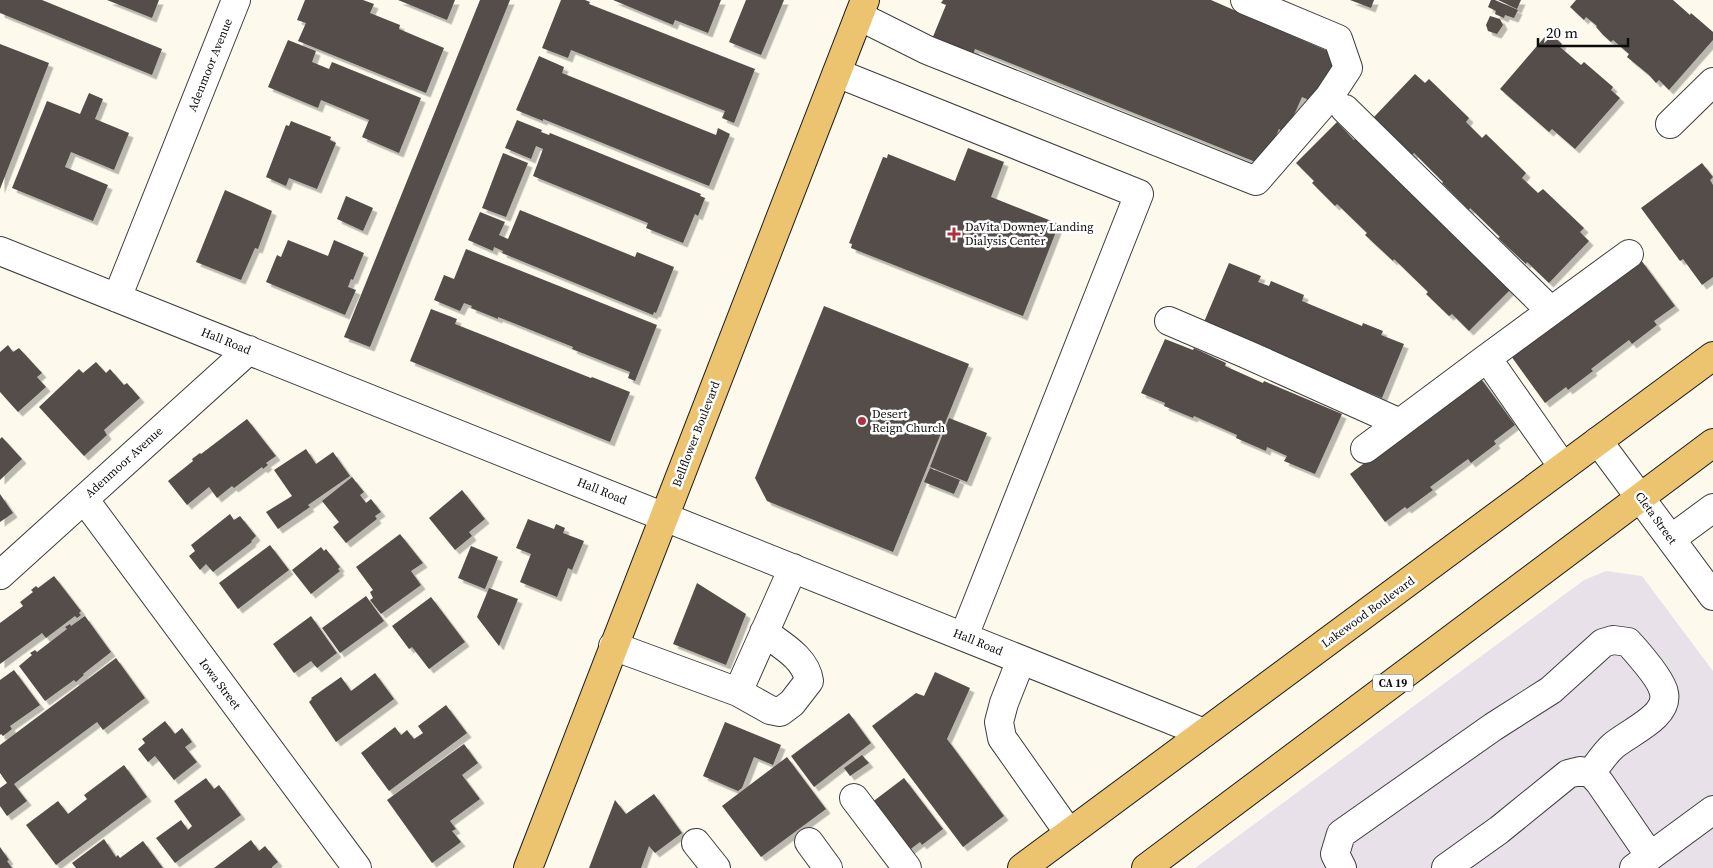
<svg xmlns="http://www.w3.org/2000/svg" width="1713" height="868" font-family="'Source Serif 4',serif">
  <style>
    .industrial { fill: #e9e1ea }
    .building { fill: #544d4a; filter: url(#shadow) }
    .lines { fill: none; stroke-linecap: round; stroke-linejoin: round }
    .minor-casing { stroke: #3f3f3f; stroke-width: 30 }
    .major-casing { stroke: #1d1d1d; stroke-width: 30 }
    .minor { stroke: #fff; stroke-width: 28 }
    .major { stroke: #ecc46f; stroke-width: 28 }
    .poi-dot { fill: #af3141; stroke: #fff; stroke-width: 2 }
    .labels { text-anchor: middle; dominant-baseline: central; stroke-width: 5; stroke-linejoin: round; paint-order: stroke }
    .shield { fill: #fff; stroke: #555; stroke-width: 1 }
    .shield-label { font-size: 11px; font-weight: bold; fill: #0c0c0c }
    .street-label { font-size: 12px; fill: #0c0c0c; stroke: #fff }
    .poi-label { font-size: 12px; fill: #0c0c0c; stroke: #fff; text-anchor: start }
  </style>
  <defs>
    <filter id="shadow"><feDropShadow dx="4.5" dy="4.5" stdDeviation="0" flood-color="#0004"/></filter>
  </defs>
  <rect width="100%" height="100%" fill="#fdf9ed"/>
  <path class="industrial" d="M1606,571L1642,576L1713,671V868H1195L1584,580Z"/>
  <path class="building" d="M0,0H42L162,49L152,75L0,13Z
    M107,0H159L152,18Z
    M305,0H363L374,4L370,13L400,25L399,29L444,48L426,93L298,41L306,23L297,20Z
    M398,0H455L447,20Z
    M480,0H510L370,347L344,337Z
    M561,0H585L590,2L589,4L755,69L734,123L722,118L725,111L571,50L568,58L542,48Z
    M613,0H721L708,33L675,20L673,25Z
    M746,0H784L761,55L729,42Z
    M943,0H1211L1337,55L1316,103L1302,97L1286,133L1279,129L1263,165L975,49L971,60L930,44L946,5L941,3Z
    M1350,0H1374L1371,8Z
    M1491,0H1495L1518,10L1514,18L1505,15L1504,18L1495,14L1496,11L1488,7Z
    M1498,0H1521L1517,9Z
    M1576,0H1673L1690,15L1691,13L1713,32V40L1669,90L1659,80L1656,83L1649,75L1627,57L1629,54L1613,40L1611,42L1603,35L1596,27L1597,26L1586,17L1584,20L1570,7Z
    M1490,16L1500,19L1503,25L1497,34L1488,31L1486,25Z
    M1549,32L1562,44L1560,47L1581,65L1584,62L1613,87L1611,90L1620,98L1575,149L1552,129L1549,132L1500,89Z
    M288,40L316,51L312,62L329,69L332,62L421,98L399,153L362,137L369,120L321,100L318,108L268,87Z
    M0,44L49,63L0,189Z
    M539,56L564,67L562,73L716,135L718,128L730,134L709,186L543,119V121L516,110Z
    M1415,74L1425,83L1429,79L1469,118L1466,122L1482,138L1486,134L1526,173L1522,178L1538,193L1543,189L1584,228L1580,232L1589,241L1549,283L1527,262L1526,264L1498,238L1500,237L1470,208L1469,210L1442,183L1443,182L1414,153L1412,155L1384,129L1385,128L1374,117Z
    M89,93L103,99L95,119L129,133L114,170L71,152L65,167L108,185L93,221L12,188L47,101L80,114Z
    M517,120L542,130L541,132L549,135L550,133L701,194L700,196L705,198L698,216L695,214L683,243L646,228L648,223L533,176L543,149L536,146L531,159L505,148Z
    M291,121L331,137L330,140L336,143L317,189L289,178L286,186L266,177L286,125L289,126Z
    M1337,122L1354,140L1357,137L1470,251L1474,248L1511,289L1469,331L1452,314L1449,316L1426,294L1428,292L1394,259L1393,261L1365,235L1367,233L1337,204L1335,206L1312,183L1314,181L1296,163Z
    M968,148L1004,162L991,197L1059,224L1023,316L851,248L852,244L849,243L883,157L887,158L888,154L955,181Z
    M503,153L528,163L506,217L482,208Z
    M1702,163L1713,177L1710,180L1713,185V277L1702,285L1683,259L1680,261L1641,208Z
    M225,190L272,211L258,249L255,248L241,280L196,262Z
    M346,196L373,208L363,231L337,219Z
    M520,210L635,257L637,252L674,267L656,313L654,312L653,315L502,253L503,251L494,247L493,251L468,240L480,212L505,222L499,235L508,239Z
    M288,240L328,256L334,240L364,253L353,280L351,279L348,287L356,290L345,315L266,282L277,255L281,257Z
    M466,249L657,325L635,381L628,378L630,372L572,349L573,347L498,317V319L471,308L472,306L464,303L460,311L434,300L444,275L454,279Z
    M1641,260L1675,306L1654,321L1657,325L1632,344L1629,340L1591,369L1593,371L1568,390L1566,387L1545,403L1511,356Z
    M1229,263L1261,276L1258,282L1269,286L1271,281L1304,295L1302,301L1362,326L1363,323L1383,331L1381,335L1404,344L1382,398L1355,387L1353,389L1318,375L1320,372L1204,322Z
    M824,306L969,364L893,552L767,501L755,478Z
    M431,309L457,319L455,324L591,378L592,377L630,392L610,442L410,361Z
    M1165,339L1193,350L1194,348L1226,363L1225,366L1263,383L1264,381L1342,414L1315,474L1284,461L1287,456L1267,447L1266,451L1236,438L1237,435L1194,416L1193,418L1164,406L1165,403L1141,393Z
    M8,345L13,352L19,348L42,373L37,377L46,387L18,412L0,392V352Z
    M96,362L106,373L110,369L124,385L127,383L140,398L104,430L107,435L84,456L39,407L79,369L83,373Z
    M1479,376L1515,425L1494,441L1496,444L1471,463L1468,459L1430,487L1433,490L1407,509L1405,507L1385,522L1350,474Z
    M949,418L987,433L967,482L930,467Z
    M247,419L276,456L266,463L268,465L263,469L262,467L234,488L232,486L217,498L209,487L187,505L168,481L193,461L192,459L200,453L201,454Z
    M2,437L22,459L0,480V439Z
    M306,449L316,464L333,452L350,476L308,505L310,507L278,529L266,512L292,496L274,470Z
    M930,468L960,480L954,494L924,482Z
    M352,477L364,492L360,495L366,503L371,499L381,512L375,516L377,519L346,543L333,527L339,522L322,501Z
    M462,490L485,519L469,532L472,536L455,550L429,518Z
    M0,494L13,513L0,522Z
    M230,514L234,520L240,516L256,536L251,541L252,542L213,572L206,564L200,570L189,556L195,551L191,545Z
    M528,519L554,529L556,524L565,528L563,533L584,541L572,570L568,568L557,597L520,582L531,554L516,548Z
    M400,534L423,563L411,571L421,585L381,614L370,600L373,598L370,592L373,590L356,567Z
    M270,545L289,570L238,609L219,583Z
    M471,546L498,557L485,589L458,578Z
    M321,547L324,551L326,549L340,567L338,569L340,571L311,594L292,570Z
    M54,576L81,611L79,613L81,615L77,618L75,616L46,638L42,633L0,664V623L23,606L20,602L33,592L31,590L36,586L38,588Z
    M697,583L746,614L726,665L673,644Z
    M489,588L518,599L499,646L477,617Z
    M366,596L384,621L340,653L322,628Z
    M431,597L465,642L429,669L412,647L409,649L392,626Z
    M85,616L111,652L83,674L84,675L76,682L74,680L45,701L19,666L32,655L30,653L35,650L37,652L67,629L65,627L70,624L71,626Z
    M311,616L337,653L317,668L311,661L294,673L273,644Z
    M116,658L145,698L103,730L97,722L14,784L27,801L7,816L0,806V788L7,783L0,773V745Z
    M14,670L40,705L10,726L12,729L3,736L1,734L0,735V680Z
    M935,672L970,688L947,739L1004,816L963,847L872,726L916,693L924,696Z
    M375,673L394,699L336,742L309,702L312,699L311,698L341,677L351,691Z
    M446,705L467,733L389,791L361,753L395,727L401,735L407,730L414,739L423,733L418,726Z
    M849,713L871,743L814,787L791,756Z
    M165,721L175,734L182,728L192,742L185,747L197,762L174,780L155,756L148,762L138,749L145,743L142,739Z
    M725,722L781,745L773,765L754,757L742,788L738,791L703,776Z
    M464,744L478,763L462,775L480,799L450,821L456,829L452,831L461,842L432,863L387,800Z
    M862,755L869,763L850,776L844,768Z
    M787,757L826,809L761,857L722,806Z
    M124,765L147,797L56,865L26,825L58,801L68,814L87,799L84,795Z
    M206,778L214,789L219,785L241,815L175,863L156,838L181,820L188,830L192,826L174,801Z
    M904,778L943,829L922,845L920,842L904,854L871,803Z
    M654,794L682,833L655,853L649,846L641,868H589L615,800L626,814Z
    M104,839L116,857L118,855L120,858L143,841L163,868H76L72,863Z
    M251,840L259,851L265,846L278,862L272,867V868H214Z
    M0,847L9,860L7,861L12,868H0Z"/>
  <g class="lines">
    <g class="minor-casing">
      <path id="minor" d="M859,16L927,50L1256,181L1329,97L1348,68L1338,39L1245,0
        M837,73L1139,194L964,636
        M1345,109L1551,311
        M1670,124L1713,82
        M0,251L1204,733
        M117,298L236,0
        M1169,321L1246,354L1400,423
        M1598,441L1713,596
        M1365,449L1487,358
        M1563,467L1487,358L1629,254
        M84,499L357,868
        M1671,539L1713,508
        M0,575L249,350
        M613,646L738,692L770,710L780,712L792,703L809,681C806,658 781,645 764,632
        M1021,660L1004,703L999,722L1002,738L1069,833
        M738,692L793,568
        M854,798L907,868
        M809,842L828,868
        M696,843L716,868
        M1342,868L1335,854L1341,834L1493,727L1551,690L1603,643L1613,640L1628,642C1638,653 1662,680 1664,693C1669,717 1629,732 1613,746C1605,753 1598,764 1591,773
        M1446,868L1499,830L1568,774L1580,771L1591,773L1600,783L1650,856
        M1634,868L1713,810"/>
    </g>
    <g class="major-casing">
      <path id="major" d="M528,868L865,0
        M1022,868L1713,356
        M1146,868L1713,443"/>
    </g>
    <use href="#minor" class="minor"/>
    <use href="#major" class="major"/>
  </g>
  <g class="poi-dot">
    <path d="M951.5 226.5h5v5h5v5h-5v5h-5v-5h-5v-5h5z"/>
    <circle cx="862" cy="421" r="5"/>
  </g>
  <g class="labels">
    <rect class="shield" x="1373" y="674.5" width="40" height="17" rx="4"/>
    <g class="shield-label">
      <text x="1393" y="683">CA 19</text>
    </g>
    <g class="street-label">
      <text transform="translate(210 65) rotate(-68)">Adenmoor Avenue</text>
      <text transform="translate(226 341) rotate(22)">Hall Road</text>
      <text transform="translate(696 434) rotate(-69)">Bellflower Boulevard</text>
      <text transform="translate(124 462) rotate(-42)">Adenmoor Avenue</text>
      <text transform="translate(602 491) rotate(22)">Hall Road</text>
      <text transform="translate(1656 518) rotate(54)">Cleta Street</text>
      <text transform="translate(1368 612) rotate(-36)">Lakewood Boulevard</text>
      <text transform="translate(978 642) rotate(22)">Hall Road</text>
      <text transform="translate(220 684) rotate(53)">Iowa Street</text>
    </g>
    <g class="poi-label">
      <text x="965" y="227">DaVita Downey Landing<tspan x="965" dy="14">Dialysis Center</tspan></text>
      <text x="872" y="414">Desert<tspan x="872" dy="14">Reign Church</tspan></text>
    </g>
  </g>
  <path d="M1538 38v8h90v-8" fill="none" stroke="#0c0c0c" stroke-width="2.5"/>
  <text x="1546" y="38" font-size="15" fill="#0c0c0c" stroke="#ffffff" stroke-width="4" paint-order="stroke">20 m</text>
</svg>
